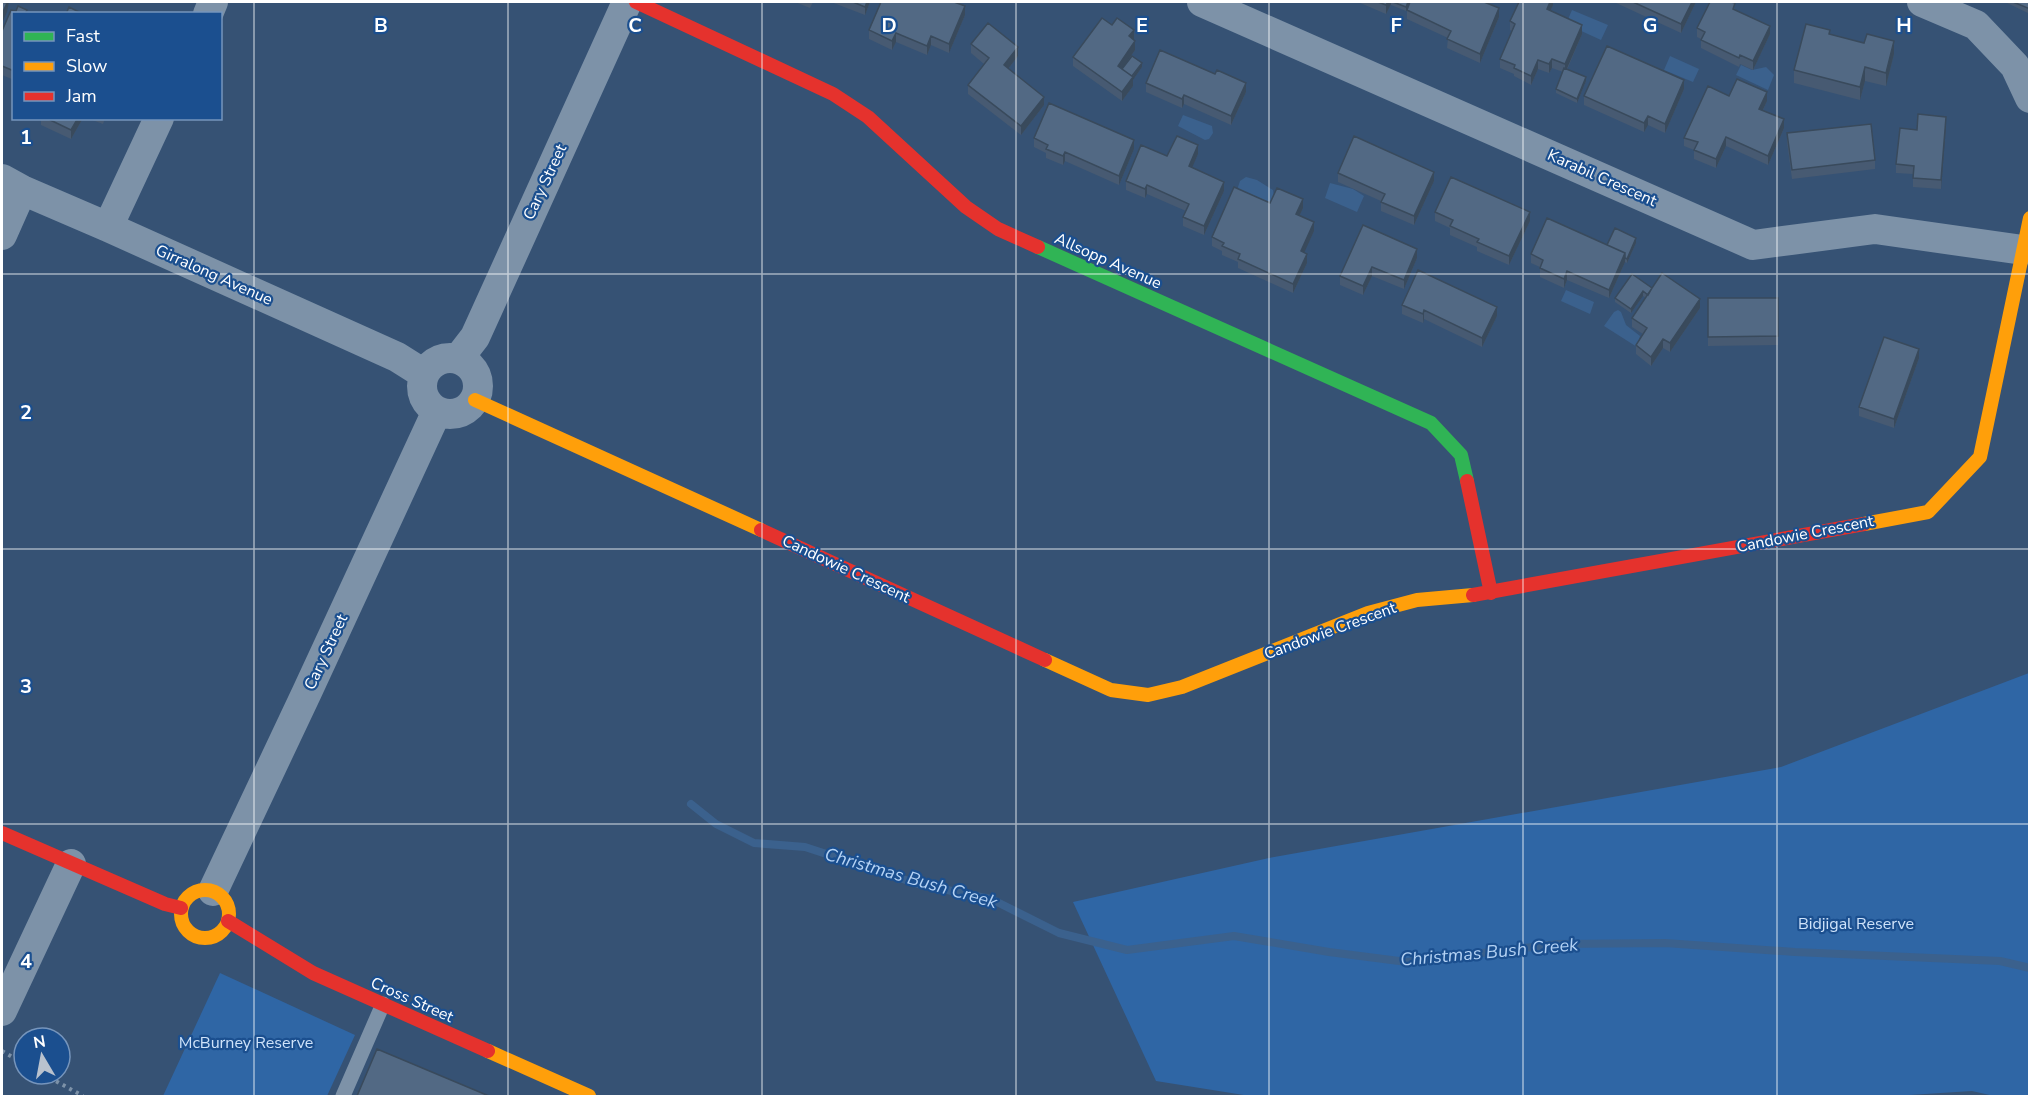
<svg xmlns="http://www.w3.org/2000/svg" width="2031" height="1098" font-family="'Nunito Sans',sans-serif">
  <style>
    .green { fill: #2f66a5 }
    .water { fill: #3b618d }
    .lines { fill: none; stroke-linecap: round; stroke-linejoin: round }
    .stream { stroke: #3b618d; stroke-width: 8 }
    .path { stroke: #7d92a8; stroke-width: 4; stroke-dasharray: 3 4.5; stroke-linecap: butt }
    .lane { stroke: #7d92a8; stroke-width: 15 }
    .street { stroke: #7d92a8; stroke-width: 30 }
    .fast { stroke: #30b455; stroke-width: 14 }
    .slow { stroke: #ff9f0a; stroke-width: 14 }
    .jam { stroke: #e5322d; stroke-width: 14 }
    .wall { fill: #475a72 }
    .shaded-wall { fill: #394a5c }
    .building { fill: #526984; stroke: #394a5c; stroke-width: 1.5 }
    .grid { fill: none; stroke: #fff; stroke-width: 1.5; stroke-opacity: 0.55 }
    .labels { text-anchor: middle; dominant-baseline: central; stroke-width: 4.5; stroke-linejoin: round; paint-order: stroke }
    .street-label { font-size: 16px; fill: #fff; stroke: #1b4f8f }
    .park-label { font-size: 16px; fill: #cfe3fa; stroke: #1b4f8f }
    .water-label { font-size: 18px; font-style: italic; fill: #b5d3f5; stroke: #1b4f8f }
    .grid-label { font-size: 20px; text-anchor: middle; font-weight: bold; fill: #fff; stroke: #1b4f8f; stroke-width: 4.5; stroke-linejoin: round; paint-order: stroke }
  </style>
  <rect width="100%" height="100%" fill="#365274"/>
  <path class="green" d="M2029,673V1096H1994L1972,1091L1894,1096H1250L1156,1081L1073,902L1269,858L1781,767Z
    M220,973L355,1035L327,1096H163Z"/>
  <path class="water" d="M1572,10L1608,25L1601,40L1566,24Z
    M1670,56L1699,69L1693,82L1664,70Z
    M1741,65L1752,70L1766,67L1774,75L1768,90L1736,75Z
    M1183,115L1212,126L1213,133L1209,139L1205,140L1178,126Z
    M1246,177L1257,180L1273,190L1274,197L1271,202L1240,193L1238,187L1240,181Z
    M1330,183L1353,189L1364,196L1357,212L1325,198Z
    M1566,290L1594,302L1590,314L1561,301Z
    M1618,310L1621,312L1626,325L1640,336L1637,347L1604,326L1614,312Z"/>
  <g class="lines">
    <path class="stream" d="M691,804L716,824L754,843L805,847L918,884L991,899L1059,933L1127,950L1234,936L1329,952L1407,962L1558,944L1665,943L1795,952L2000,961L2030,968"/>
    <path class="path" d="M2,1051L24,1064
      M43,1074L83,1096"/>
    <path class="lane" d="M343,1096L383,1004"/>
    <path class="street" d="M1202,2L1753,245L1875,229L2023,250
      M1922,2L1976,25L2015,66L2030,98
      M208,14L213,2
      M2,179L22,190L108,227L397,357L424,374
      M108,227L159,118
      M2,235L22,190
      M422 386a28 28 0 1 1 56 0a28 28 0 1 1-56 0Z
      M458,359L475,337L627,2
      M213,891L307,692L437,411
      M2,1011L71,864"/>
    <path class="fast" d="M1038,247L1431,423L1461,455L1467,481"/>
    <path class="slow" d="M475,400L761,530
      M1864,524L1928,512L1980,457L2030,218
      M1045,660L1111,690L1148,695L1182,687L1368,613L1417,600L1473,595
      M181 914a24 24 0 1 1 48 0a24 24 0 1 1-48 0Z
      M488,1051L589,1096"/>
    <path class="jam" d="M636,2L833,94L868,117L966,207L998,229L1038,247
      M1467,481L1491,593
      M761,530L1045,660
      M1473,595L1864,524
      M2,833L165,904L181,908
      M228,921L313,973L488,1051"/>
  </g>
  <path class="wall" d="M795,2H813L810,8Z
    M831,2H870L865,15Z
    M1358,2H1410L1406,11L1391,5V4L1386,14Z
    M1553,2V5L1550,11L1582,34L1567,70L1586,81L1577,103L1556,93V89L1563,72L1552,68L1549,73L1538,69L1531,85L1514,76V74L1500,68V59L1512,31L1510,30V21Z
    M1614,2H1696L1681,33Z
    M2007,2H2030V14L2007,3Z
    M18,6L27,10V14H14V80L2,75V31L11,10L16,11Z
    M1735,9L1770,34L1753,70L1740,64L1739,67L1701,48V39L1697,37V28Z
    M1407,10L1499,17L1480,63L1447,48L1448,38L1407,19Z
    M965,15L949,53L931,45L927,55L896,42L892,50L869,39V30Z
    M1830,35L1894,54L1886,86L1865,81L1860,100L1794,83V70Z
    M1134,39L1135,50L1122,69L1142,67L1133,80V86L1122,101L1073,66V57Z
    M971,44L1018,56L1008,69L1044,105L1021,135L968,94V85L984,64L971,53Z
    M1146,83L1246,92L1231,125L1184,104L1182,108L1146,92Z
    M1684,89L1665,133L1648,125L1644,132L1584,105V96Z
    M1729,96L1767,101L1763,110L1784,128L1768,165L1726,146L1716,168L1694,159V150L1684,146V138Z
    M41,118H83L71,139L41,125Z
    M87,118H105L103,124Z
    M1946,126L1941,189L1913,187V174L1896,173V164L1917,130Z
    M1787,133L1875,160V169L1792,179L1787,142Z
    M1034,138L1134,149L1119,185L1065,161L1063,165L1046,158V153L1034,147Z
    M1198,154L1192,167L1224,191L1204,235L1183,226V217L1186,211L1147,194L1145,198L1126,190V181L1167,156Z
    M1338,173L1434,181L1414,225L1381,211V201L1338,182Z
    M1270,203L1303,208L1299,216L1314,231L1304,252L1307,263L1293,293L1238,268V262L1222,255V251L1212,246V237Z
    M1435,212L1530,221L1509,265L1477,251V247L1450,235V228L1435,221Z
    M1636,243L1627,263L1625,262L1609,298L1567,280L1564,288L1540,277V267L1531,263V254L1607,245Z
    M1417,249V258L1404,289L1372,276L1363,295L1340,285V276Z
    M1652,288L1700,308L1670,352L1663,348L1651,366L1636,354V345L1643,334L1632,327V318L1646,298L1643,296L1631,313L1615,302V298Z
    M1708,298H1778V345L1708,346Z
    M1402,305L1497,316L1482,347L1424,319L1423,323L1402,314Z
    M1919,358L1894,428L1859,416V407Z"/>
  <path class="shaded-wall" d="M9,2L7,12L2,23V14L7,3Z
    M867,2H870L865,15V7Z
    M1388,2H1391V4L1386,14V5Z
    M1408,2H1410L1406,11V7Z
    M1550,2H1553V5L1547,18V9Z
    M1692,2H1696L1681,33V24Z
    M965,6V15L949,53V44Z
    M1499,8V17L1480,63V54Z
    M1582,25V34L1565,73V64Z
    M1770,26V34L1753,70V61Z
    M1134,30V39L1129,45V36Z
    M896,33V42L892,50V41Z
    M931,36V45L927,55V46Z
    M1135,41V50L1118,75V66Z
    M1894,41V54L1886,86V73Z
    M1018,47V56L1004,74V65Z
    M1552,59V68L1549,73V64Z
    M1538,60V69L1531,85V76Z
    M1142,63V67L1133,80V86L1122,101V92Z
    M1865,67V81L1860,100V87Z
    M1586,77V81L1577,103V99Z
    M1684,80V89L1665,133V124Z
    M1246,83V92L1231,125V116Z
    M1767,92V101L1759,118V109Z
    M1184,95V104L1182,108V99Z
    M1044,97V105L1021,135V126Z
    M1648,116V125L1644,132V123Z
    M1946,117V126L1941,189V180Z
    M78,118H83L71,139V130Z
    M1784,119V128L1768,165V156Z
    M1726,137V146L1716,168V159Z
    M1134,140V149L1119,185V176Z
    M1198,145V154L1189,175V166Z
    M1065,152V161L1063,165V156Z
    M1434,172V181L1414,225V216Z
    M1224,182V191L1204,235V226Z
    M1147,185V194L1145,198V189Z
    M1303,199V208L1296,223V214Z
    M1530,212V221L1509,265V256Z
    M1314,222V231L1301,260V251Z
    M1636,238V243L1627,263V259Z
    M1417,249V258L1404,289V280Z
    M1625,253V262L1609,298V290Z
    M1307,254V263L1293,293V284Z
    M1372,267V276L1363,295V286Z
    M1567,271V280L1564,288V279Z
    M1643,291V296L1631,313V309Z
    M1700,299V308L1670,352V343Z
    M1497,307V316L1482,347V338Z
    M1424,310V319L1423,323V314Z
    M1663,339V348L1651,366V357Z
    M1919,349V358L1894,428V419Z"/>
  <path class="building" d="M2,2L7,3L2,14Z
    M853,2H867L865,7Z
    M881,2H954L965,6L949,44L931,36L927,46L896,33L892,41L869,30Z
    M1378,2H1388L1386,5Z
    M1393,2H1408L1406,7Z
    M1410,2H1484L1499,8L1480,54L1447,39L1451,31L1407,10Z
    M1519,2H1550L1547,9L1582,25L1565,64L1552,59L1549,64L1538,60L1531,76L1514,68L1515,65L1500,59L1515,24L1510,21Z
    M1633,2H1692L1681,24Z
    M1710,2H1731L1735,3L1733,9L1770,26L1753,61L1740,55L1739,58L1701,40L1705,32L1697,28Z
    M2013,2H2030V9Z
    M18,6L27,10L25,14H14V71L2,66V31L11,10L16,11Z
    M69,7L83,14H66Z
    M1102,18L1112,25L1117,18L1134,30L1129,36L1135,41L1118,66L1133,77L1122,92L1073,57Z
    M988,23L1018,47L1004,65L1044,97L1021,126L968,85L989,58L971,44Z
    M1806,24L1830,30L1829,34L1864,43L1867,34L1894,41L1886,73L1865,67L1860,87L1794,70Z
    M1607,46L1684,80L1665,124L1648,116L1644,123L1584,96Z
    M1160,50L1215,74L1217,70L1246,83L1231,116L1184,95L1182,99L1146,83Z
    M1132,56L1142,63L1132,76L1122,69Z
    M1564,68L1586,77L1577,99L1556,89Z
    M1737,79L1767,92L1759,109L1784,119L1768,156L1726,137L1716,159L1694,150L1698,142L1684,138L1708,86L1729,96Z
    M1049,103L1134,140L1119,176L1065,152L1063,156L1046,149L1048,145L1034,138Z
    M1918,114L1946,117L1941,180L1913,178L1914,166L1896,164L1900,128L1917,130Z
    M46,118H78L71,130Z
    M1871,124L1875,160L1792,170L1787,133Z
    M1177,136L1198,145L1189,166L1224,182L1204,226L1183,217L1189,204L1147,185L1145,189L1126,181L1141,145L1167,156Z
    M1354,136L1434,172L1414,216L1381,202L1385,194L1338,173Z
    M1451,177L1530,212L1509,256L1477,242L1479,239L1450,226L1453,220L1435,212Z
    M1234,187L1270,203L1277,188L1303,199L1296,214L1314,222L1301,251L1307,254L1293,284L1238,259L1240,254L1222,246L1224,243L1212,237Z
    M1547,218L1625,253L1609,290L1567,271L1564,279L1540,268L1543,260L1531,254Z
    M1363,225L1417,249L1404,280L1372,267L1363,286L1340,276Z
    M1615,228L1636,238L1627,259L1625,258V253L1607,245Z
    M1418,270L1497,307L1482,338L1424,310L1423,314L1402,305Z
    M1662,273L1700,299L1670,343L1663,339L1651,357L1636,345L1647,328L1632,318Z
    M1632,274L1652,288L1648,295L1643,291L1631,309L1615,298Z
    M1708,298H1778V336L1708,337Z
    M1884,337L1919,349L1894,419L1859,407Z
    M377,1049L489,1096H357Z"/>
  <path class="grid" d="M254,2V1096M508,2V1096M762,2V1096M1016,2V1096M1269,2V1096M1523,2V1096M1777,2V1096M2,274H2030M2,549H2030M2,824H2030"/>
  <g class="labels">
    <g class="street-label">
      <text transform="translate(1602 178) rotate(24)">Karabil Crescent</text>
      <text transform="translate(545 182) rotate(-65)">Cary Street</text>
      <text transform="translate(1108 261) rotate(24)">Allsopp Avenue</text>
      <text transform="translate(214 275) rotate(24)">Girralong Avenue</text>
      <text transform="translate(1805 534) rotate(-11)">Candowie Crescent</text>
      <text transform="translate(846 569) rotate(25)">Candowie Crescent</text>
      <text transform="translate(1330 631) rotate(-20)">Candowie Crescent</text>
      <text transform="translate(326 652) rotate(-65)">Cary Street</text>
      <text transform="translate(412 1000) rotate(24)">Cross Street</text>
    </g>
    <g class="park-label">
      <text x="1856" y="924">Bidjigal Reserve</text>
      <text x="246" y="1043">McBurney Reserve</text>
    </g>
    <g class="water-label">
      <text transform="translate(911 878) rotate(16)">Christmas Bush Creek</text>
      <text transform="translate(1489 952) rotate(-5)">Christmas Bush Creek</text>
    </g>
  </g>
  <g class="grid-label">
    <text x="381" y="32">B</text>
    <text x="635" y="32">C</text>
    <text x="889" y="32">D</text>
    <text x="1142" y="32">E</text>
    <text x="1396" y="32">F</text>
    <text x="1650" y="32">G</text>
    <text x="1904" y="32">H</text>
    <text x="26" y="144">1</text>
    <text x="26" y="419">2</text>
    <text x="26" y="693">3</text>
    <text x="26" y="968">4</text>
  </g>
  <rect width="2031" height="1098" fill="none" stroke="#ffffff" stroke-width="6"/>
  <rect x="12" y="12" width="210" height="108" fill="#1b4f8f" stroke="#7695bc" stroke-width="1.5"/>
  <rect x="24" y="32" width="30" height="9" fill="#30b455" stroke="#7695bc" stroke-width="1.5"/>
  <text x="66" y="42" font-size="18" fill="#ffffff">Fast</text>
  <rect x="24" y="62" width="30" height="9" fill="#ff9f0a" stroke="#7695bc" stroke-width="1.5"/>
  <text x="66" y="72" font-size="18" fill="#ffffff">Slow</text>
  <rect x="24" y="92" width="30" height="9" fill="#e5322d" stroke="#7695bc" stroke-width="1.5"/>
  <text x="66" y="102" font-size="18" fill="#ffffff">Jam</text>
  <g transform="translate(42 1056) rotate(350)"><circle r="28" fill="#1b4f8f" stroke="#7695bc" stroke-width="1.5"/>
  <path d="M0-4.5L10 22L0 15L-10 22Z" fill="#b9c2ce"/>
  <text y="-9" font-size="16" font-weight="bold" text-anchor="middle" fill="#ffffff">N</text>
  </g>
</svg>
